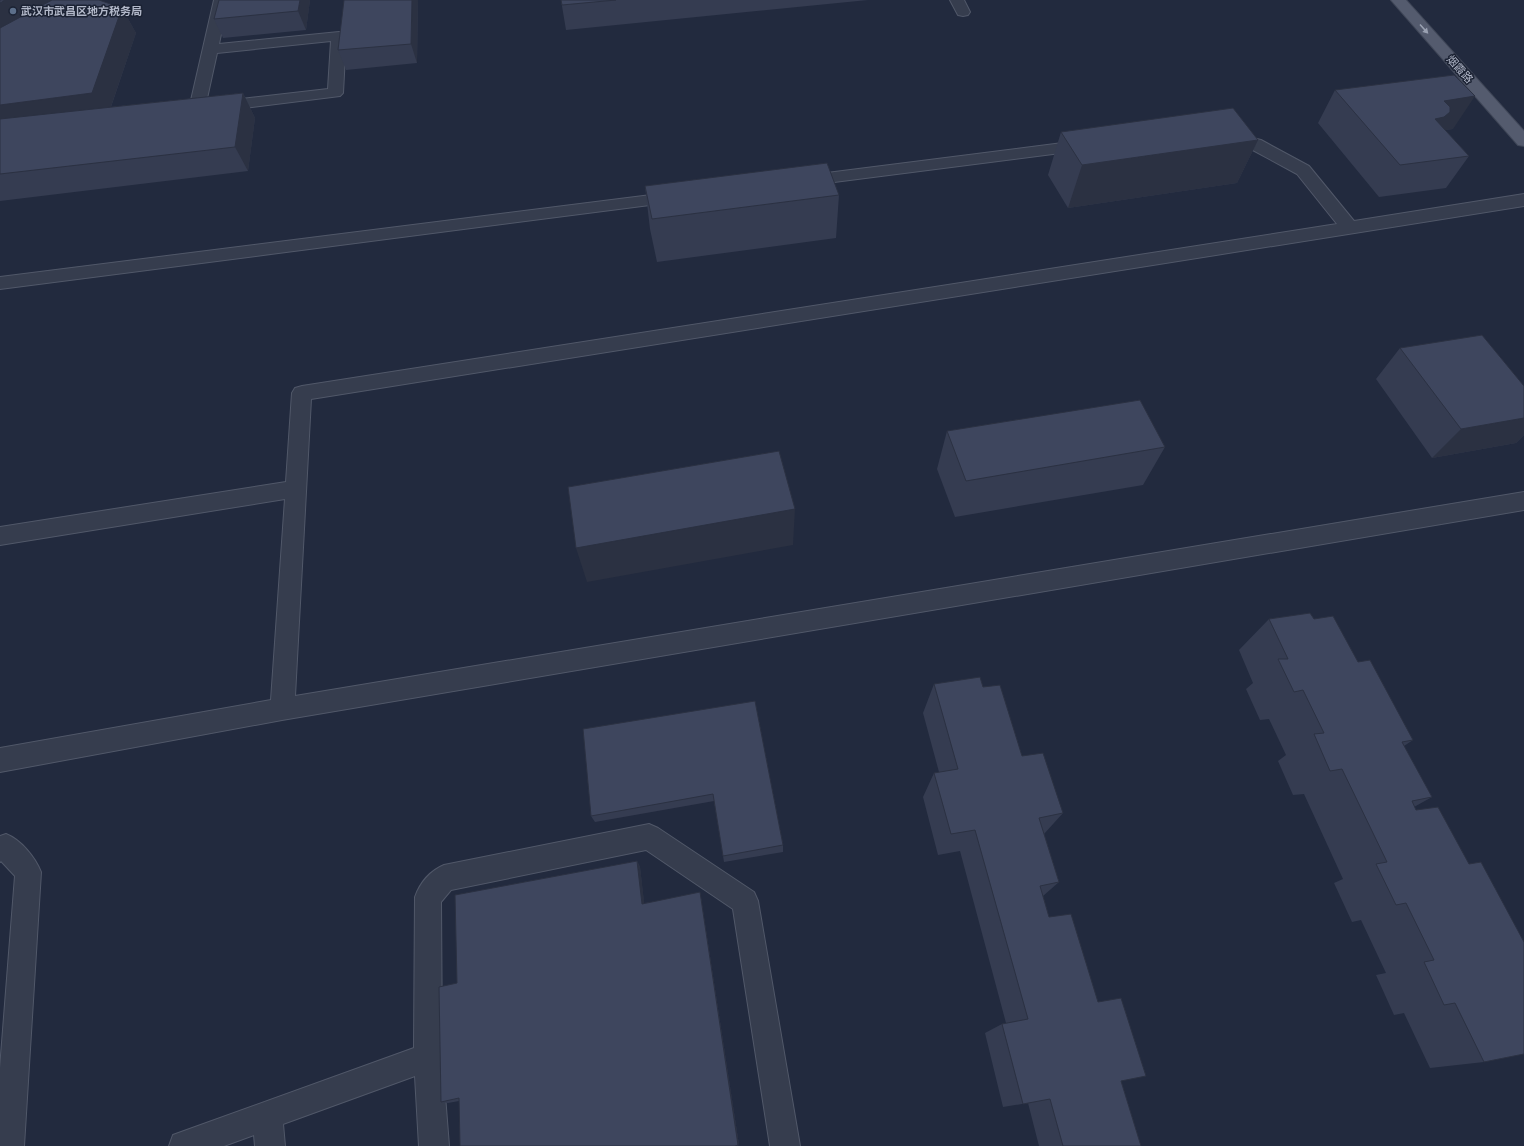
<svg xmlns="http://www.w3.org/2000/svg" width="1524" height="1146" font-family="'PT Sans','Noto Sans SC',sans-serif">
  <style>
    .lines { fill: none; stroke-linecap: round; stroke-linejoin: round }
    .minor-casing { stroke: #515869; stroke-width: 2 }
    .major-casing { stroke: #3f4657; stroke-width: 2 }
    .minor { fill: #363d4e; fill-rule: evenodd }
    .major { fill: #545b6e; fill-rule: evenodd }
    .wall { fill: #353c51 }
    .shaded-wall { fill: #2b3142 }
    .building { fill: #3e465e; stroke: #2b3142 }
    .oneway { fill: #9aa1b2 }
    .service-dot { fill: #5c6f8a; stroke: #1b2233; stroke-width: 1.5 }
    .labels { text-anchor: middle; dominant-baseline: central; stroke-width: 3; stroke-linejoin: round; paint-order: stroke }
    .far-poi-label { font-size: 11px; font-weight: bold; fill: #b2b8c9; stroke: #1b2233; text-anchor: start }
    .far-street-label { font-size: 11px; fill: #b2b8c9; stroke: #1b2233 }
  </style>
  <rect width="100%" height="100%" fill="#222a3e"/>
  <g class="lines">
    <g class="minor-casing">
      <path id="minor" d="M214,0H228L219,44L339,32L344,33L346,36L343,93L340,96L197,114L192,112L189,109ZM331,41L328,89L206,103L217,53Z
        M950,0H964L970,12L968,15L963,16L958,15Z
        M1227,132L1261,140L1309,166L1354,221L1524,194V206L311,399L295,696L1524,492V510L282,720L0,772V748L271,700L285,499L0,545V527L286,482L292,393L295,388L302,386L1337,224L1297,174L1249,148L1221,140L1219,137L1221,134Z
        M1086,140L1092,141L1094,145L1092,149L803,186L797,185L795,181L797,177L803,176Z
        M675,192L681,193L683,197L681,201L0,289V277Z
        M649,824L658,828L754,892L758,901L800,1146H770L733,909L646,850L451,890L441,902L442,1057L449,1146H419L415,1076L283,1124L285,1146H255L254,1135L224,1146H169L173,1135L184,1131L414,1048L415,897C420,883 430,871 444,865Z
        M6,834C21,840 35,857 41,872L24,1146H0V1068L15,876L1,861L0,862V836Z"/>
    </g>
    <g class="major-casing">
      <path id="major" d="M1391,0H1406L1524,131V146L1518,145Z"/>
    </g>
    <use href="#minor" class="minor"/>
    <use href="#major" class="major"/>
  </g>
  <path class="wall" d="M0,0L122,8L136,33L111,107L243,93L255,118L248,171L0,201Z
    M219,0H310L306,30L223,38L214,19Z
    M418,0L417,63L346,70L338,50Z
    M561,0H868L566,30Z
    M1335,90L1453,129L1445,130L1469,156L1446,188L1379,197L1318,123Z
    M1061,132L1258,140L1237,183L1068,208L1048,175Z
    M645,186L839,195L836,238L657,262L650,229Z
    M1400,348L1524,386V435L1516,443L1432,458L1376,379Z
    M947,431L1165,447L1143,485L955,517L937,469Z
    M1269,619H1314L1358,662L1413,740L1404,746L1432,797L1414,807L1484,1062L1430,1068L1404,1013L1394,1015L1376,975L1386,973L1361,920L1352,922L1334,883L1343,879L1304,794L1293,795L1278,761L1286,755L1269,719L1260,720L1246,689L1253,683L1239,650Z
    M934,684L983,687L1022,756L1063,813L1044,834L1059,882L1043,896L1049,917L1121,1081L1141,1146H1039L1028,1103L1003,1107L985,1033L1002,1024L1006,1023L960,851L938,855L923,797L934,773L939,772L923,713Z
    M755,701L783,845V852L724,862L714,801L595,822L591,816Z
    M637,861L640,867L644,903L701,898L739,1145L736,1146L459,1101L448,1103L441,1102L457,983Z"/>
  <path class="shaded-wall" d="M5,0H63L0,37V3Z
    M300,0H310L306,30L298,11Z
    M412,0H418L417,63L411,44Z
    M122,8L136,33L107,118L0,132V105Z
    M243,93L255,118L248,171L235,147Z
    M1475,96L1453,129L1426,133L1444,101Z
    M1258,140L1237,183L1068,208L1082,165Z
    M1524,418V435L1516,443L1432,458L1461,429Z
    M795,509L793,545L587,582L576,548Z
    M637,861L640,867L645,909L642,904Z
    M700,892L701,898L739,1145H738Z"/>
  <path class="building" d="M0,0H5L0,3Z
    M52,0H99L122,8L92,93L0,105V28Z
    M219,0H300L298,11L214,19Z
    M344,0H412L411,44L338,50Z
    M561,0H616L562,5Z
    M1454,75L1475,96L1444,101L1450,107V112L1444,117L1435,119L1469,156L1400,165L1335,90Z
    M243,93L235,147L0,174V119Z
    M1233,108L1258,140L1082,165L1061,132Z
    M827,163L839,195L652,219L645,186Z
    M1482,335L1524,386V418L1461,429L1400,348Z
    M1140,400L1165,447L966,481L947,431Z
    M779,451L795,509L576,548L568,487Z
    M1310,613L1314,619L1333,616L1358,662L1370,660L1413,740L1402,742L1432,797L1412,801L1416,810L1438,807L1469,864L1481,862L1524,942V1054L1484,1062L1455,1003L1444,1005L1424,962L1434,960L1406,903L1396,905L1376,864L1387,862L1342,769L1330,771L1314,734L1324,733L1303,690L1294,692L1278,659H1288L1269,619Z
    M980,677L983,687L1000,685L1022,756L1043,753L1063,813L1039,818L1059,882L1040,886L1049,917L1071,914L1098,1002L1121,998L1146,1076L1121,1081L1141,1146H1063L1050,1099L1023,1104L1002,1024L1028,1019L975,830L951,834L934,773L958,769L934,684Z
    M755,701L783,845L723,856L713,794L591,816L583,729Z
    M637,861L642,904L700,892L738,1145L735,1146H460L459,1098L441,1102L439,987L457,983L455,895Z"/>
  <defs><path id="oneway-solid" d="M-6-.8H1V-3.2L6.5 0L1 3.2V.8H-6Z"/></defs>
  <use class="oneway" href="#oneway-solid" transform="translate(1424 29) rotate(48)"/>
  <circle class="service-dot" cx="13" cy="11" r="4"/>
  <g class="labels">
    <g class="far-poi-label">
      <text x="21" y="11">武汉市武昌区地方税务局</text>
    </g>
    <g class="far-street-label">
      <text transform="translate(1460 69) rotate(48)">烟霞路</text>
    </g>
  </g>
</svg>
